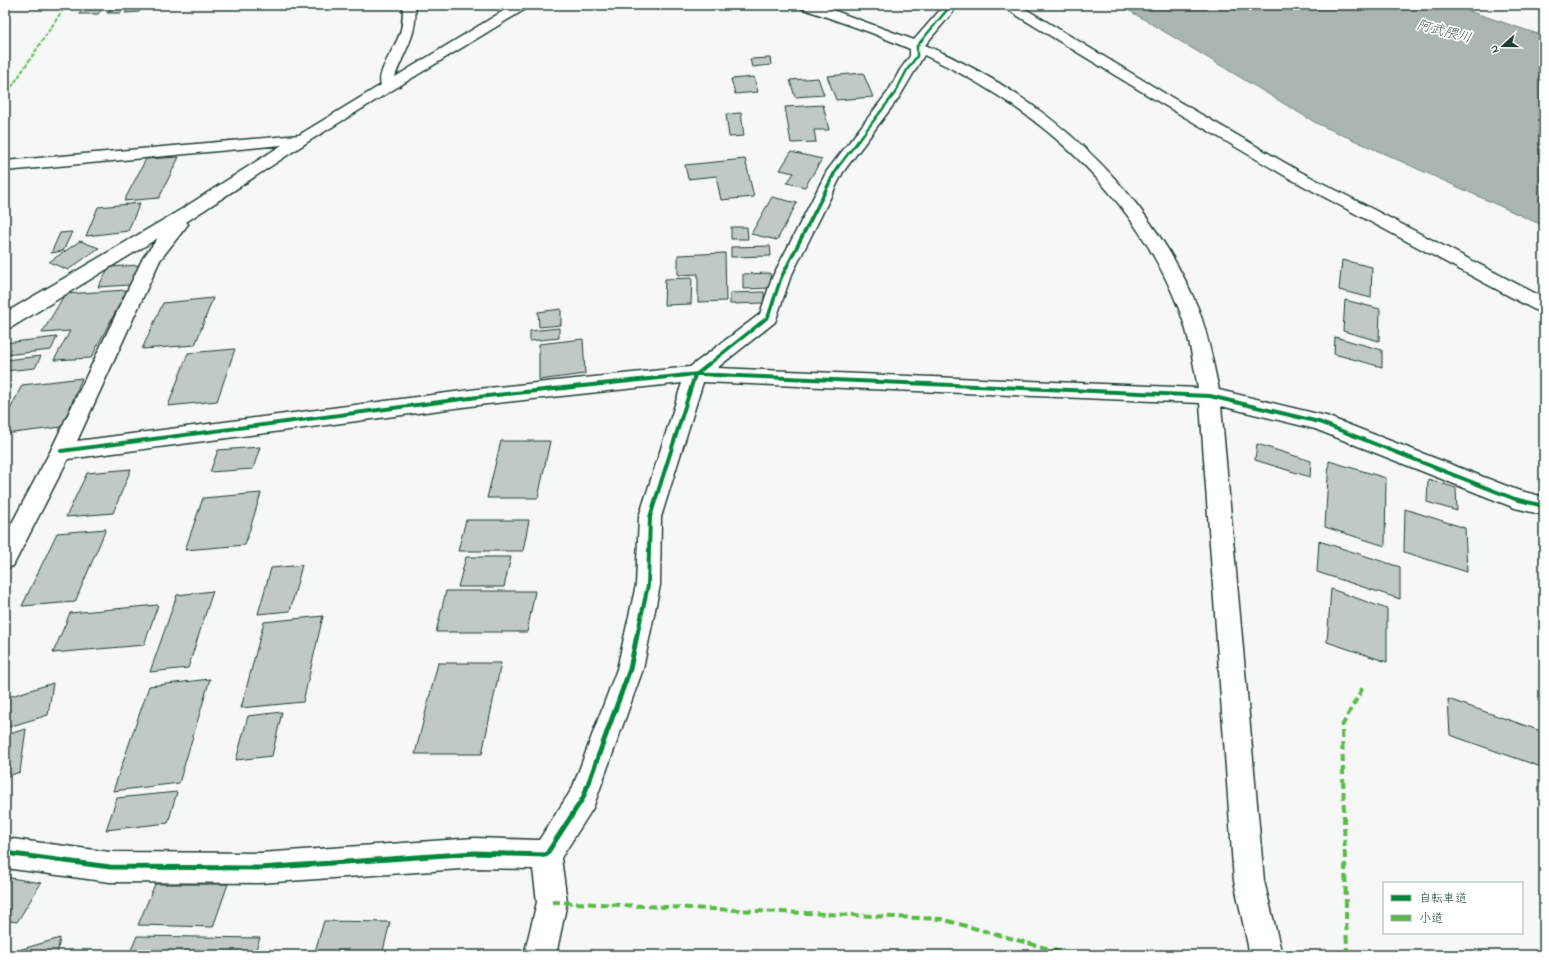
<svg xmlns="http://www.w3.org/2000/svg" width="1549" height="960" font-family="'Indie Flower','Klee One',sans-serif">
  <style>
    .water { fill: #aab5b1; stroke: #72857f }
    .building { fill: #c0c9c6; stroke: #1f3d34 }
    .lines { fill: none; stroke-linecap: round; stroke-linejoin: round }
    .minor-casing { stroke: #1f3d34; stroke-width: 3 }
    .minor { fill: #fff; fill-rule: evenodd }
    .quiet-far1 { stroke: #58b947; stroke-width: 2; stroke-dasharray: 4 2; stroke-linecap: butt }
    .quiet { stroke: #58b947; stroke-width: 4; stroke-dasharray: 8 4; stroke-linecap: butt }
    .cycleway-far3-casing { stroke: #fff; stroke-width: 4 }
    .cycleway-far2-casing { stroke: #fff; stroke-width: 5.5 }
    .cycleway-far1-casing { stroke: #fff; stroke-width: 6 }
    .cycleway-casing { stroke: #fff; stroke-width: 8 }
    .cycleway-far3 { stroke: #00873e; stroke-width: 2.5 }
    .cycleway-far2 { stroke: #00873e; stroke-width: 3.5 }
    .cycleway-far1 { stroke: #00873e; stroke-width: 4 }
    .cycleway { stroke: #00873e; stroke-width: 5 }
    .labels { text-anchor: middle; dominant-baseline: central; stroke-width: 3.5; stroke-linejoin: round; paint-order: stroke }
    .far-water-label { font-size: 14px; font-style: italic; fill: #49615a; stroke: #fff }
  </style>
  <rect width="100%" height="100%" fill="#f6f7f7"/>
  <filter id="ink" filterUnits="userSpaceOnUse"><feTurbulence type="fractalNoise" baseFrequency=".025" numOctaves="2"/><feDisplacementMap in="SourceGraphic" scale="8" xChannelSelector="R" yChannelSelector="G"/><feConvolveMatrix kernelMatrix="1 2 1 2 8 2 1 2 1" color-interpolation-filters="sRGB"/></filter>
  <g filter="url(#ink)">
    <path class="water" d="M1120,5H1451L1544,36V226L1316,123Z"/>
    <path class="building" d="M87,5H105L98,14H79Z
      M113,5H126L121,13H107Z
      M131,5H145L139,12L125,13Z
      M770,58L771,65L752,67L750,59Z
      M863,73L873,97L836,100L827,76Z
      M754,77L758,92L735,94L731,79Z
      M818,78L824,95L795,97L790,80Z
      M823,105L829,130H814L816,142L791,143L785,107Z
      M741,113L744,136L729,137L726,114Z
      M791,152L822,159L805,187L787,183L794,173L780,170Z
      M179,157L159,198L124,201L146,159Z
      M745,159L754,197L721,200L716,176L688,179L685,165Z
      M772,197L797,203L777,240L751,234Z
      M140,203L128,231L86,236L98,207Z
      M731,227H747L748,239H731Z
      M72,232L63,251L51,253L60,233Z
      M80,241L99,248L68,270L49,262Z
      M770,246L771,256L731,257V247Z
      M725,253L726,301L698,302V274L678,275V255Z
      M1342,260L1372,267L1371,298L1339,290Z
      M140,265L130,285L98,287L109,267Z
      M770,273L772,288L743,289V274Z
      M692,278L691,304L664,305L665,279Z
      M127,290L91,358L54,360L70,331L42,333L65,294Z
      M764,292V303L730,304V293Z
      M213,298L195,345L142,349L163,303Z
      M1345,300L1380,309L1379,341L1343,331Z
      M561,309V325L539,327L538,312Z
      M559,328V338L530,341V331Z
      M57,337L51,350L5,355V343Z
      M1335,337L1382,350V367L1334,354Z
      M583,339L585,374L539,380V344Z
      M235,349L217,401L168,406L188,353Z
      M41,356L35,368L5,371V360Z
      M82,378L62,427L5,434V420L22,385Z
      M501,441H550L538,498H487Z
      M1257,444L1311,461L1310,477L1255,460Z
      M260,447L253,469L210,472L218,450Z
      M1329,461L1386,478L1385,546L1325,527Z
      M131,469L113,513L66,517L87,473Z
      M1428,479L1456,488L1457,511L1427,502Z
      M261,493L245,545L185,550L203,498Z
      M1405,509L1465,528L1467,572L1404,552Z
      M466,520H529L523,551H458Z
      M106,529L75,602L22,606L57,533Z
      M1319,541L1400,567V599L1317,572Z
      M466,557H511L504,587H458Z
      M302,565L290,611L258,614L271,568Z
      M1331,589L1387,609V662L1327,642Z
      M213,591L188,668L150,672L177,595Z
      M446,591H535L527,632H436Z
      M158,605L144,645L53,653L70,613Z
      M323,616L303,702L241,708L264,622Z
      M438,663H501L482,754H415Z
      M210,679L179,783L113,791L149,686Z
      M53,683L48,715L5,728V698Z
      M1448,699L1544,732V768L1450,735Z
      M282,712L272,756L236,760L248,716Z
      M26,729L20,772L5,777V735Z
      M177,792L168,823L106,830L117,798Z
      M5,877L41,883L17,922L5,920Z
      M155,884H228L213,927L138,925Z
      M324,921L390,922L382,955H314Z
      M137,936L260,938L254,955H129Z
      M60,938L57,955H5V954Z"/>
    <g class="lines">
      <g class="minor-casing">
        <path id="minor" d="M403,5H415C418,36 404,50 395,77L513,5H528L527,8L309,141L186,222L188,224L185,228L160,260L77,441L478,389L690,367L760,314L772,278L827,171L888,92L900,70L910,56V49L872,33L801,8L800,5H819L914,40L941,9L943,5H955L952,13L925,45C1044,96 1147,187 1198,308C1208,334 1213,363 1219,390L1326,416L1517,490L1544,497V515L1515,508L1315,429L1221,406L1264,881L1282,955H1250L1234,881L1200,403L703,382L661,517L660,585L643,669L593,808L561,858L567,902L556,955H524L537,902L533,869L475,868L260,883L110,882L5,868V838L110,852L260,853L475,838L539,840L572,789L617,669L636,585L639,517L682,383L478,405L68,459L13,566L5,569V536L51,450L143,258L158,238L12,327L5,329V313L182,209L282,145L5,171V161L299,135L381,85C376,72 396,47 400,33C403,24 403,14 403,5ZM924,55C1036,107 1133,191 1179,309C1189,334 1193,361 1198,388L717,368L775,322L790,278L843,172L900,96Z
          M1004,5H1019L1164,93L1299,171L1544,298V312L1537,311L1287,177L1154,99L1005,8Z"/>
      </g>
      <use href="#minor" class="minor"/>
      <path class="quiet-far1" d="M5,97L66,5"/>
      <path class="quiet" d="M552,902L941,919L1071,955
        M1347,955L1342,726L1363,687"/>
      <g class="cycleway-far3-casing">
        <path id="cycleway-far3" d="M838,167L895,93L907,70L917,56V46L947,10L949,5"/>
      </g>
      <g class="cycleway-far2-casing">
        <path id="cycleway-far2" d="M678,376L695,374L738,376
          M694,376L768,317L781,278L838,166"/>
      </g>
      <g class="cycleway-far1-casing">
        <path id="cycleway-far1" d="M714,375L1210,396L1319,422L1515,499L1544,506
          M61,451L478,397L687,375
          M637,636L648,585L650,517L695,375"/>
      </g>
      <g class="cycleway-casing">
        <path id="cycleway" d="M5,853L110,867L260,868L475,853L546,855L583,798L630,669L637,635"/>
      </g>
      <use href="#cycleway-far3" class="cycleway-far3"/>
      <use href="#cycleway-far2" class="cycleway-far2"/>
      <use href="#cycleway-far1" class="cycleway-far1"/>
      <use href="#cycleway" class="cycleway"/>
    </g>
  </g>
  <g class="labels">
    <g class="far-water-label">
      <text transform="translate(1444 32) rotate(15)">阿武隈川</text>
    </g>
  </g>
  <rect width="1549" height="960" fill="none" stroke="#fff" stroke-width="20"/>
  <rect x="10" y="10" width="1529" height="940" fill="none" stroke="#1f3d34" stroke-width="1.5" filter="url(#ink)"/>
  <rect x="1383" y="882" width="140" height="52" fill="#ffffff" stroke="#a5b1ae"/>
  <rect x="1391" y="895" width="20" height="6" fill="#00873e" stroke="#a5b1ae"/>
  <text x="1419" y="902" font-size="12" fill="#1f3d34">自転車道</text>
  <rect x="1391" y="915" width="20" height="6" fill="#58b947" stroke="#a5b1ae"/>
  <text x="1419" y="922" font-size="12" fill="#1f3d34">小道</text>
  <g transform="translate(1503 46) rotate(249)" stroke="#ffffff" stroke-width="3" paint-order="stroke">
  <path d="M0-3L7 15L0 10L-7 15Z" fill="#1f3d34"/>
  <text y="-6" font-size="11" font-weight="bold" text-anchor="middle" fill="#1f3d34">N</text>
  </g>
</svg>
